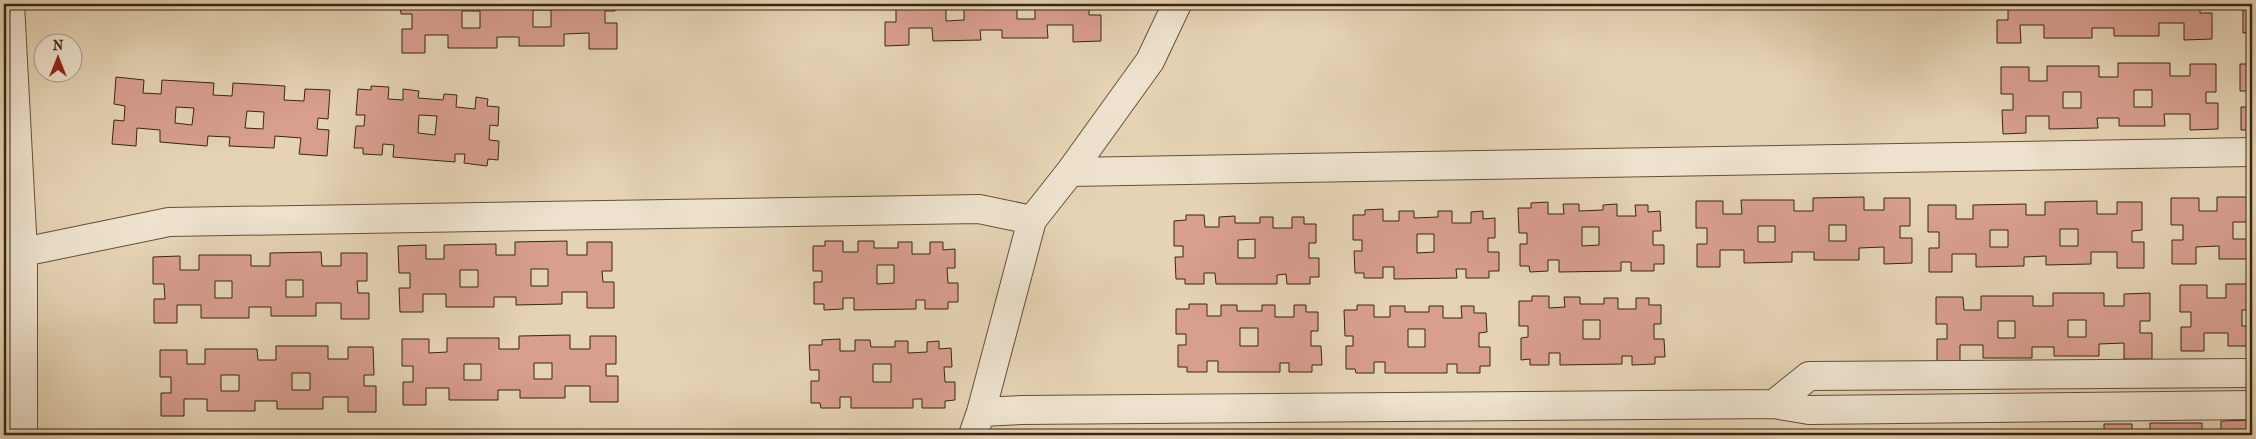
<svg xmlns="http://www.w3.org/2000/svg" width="2256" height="439" font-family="'IM FELL French Canon',serif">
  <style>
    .building { fill: #d89e8e; stroke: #392612; fill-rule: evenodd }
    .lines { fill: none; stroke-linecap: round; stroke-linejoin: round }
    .minor-casing { stroke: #64513a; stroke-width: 30 }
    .minor { stroke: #eee2ce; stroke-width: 28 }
  </style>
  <rect width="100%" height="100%" fill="#e5d3b4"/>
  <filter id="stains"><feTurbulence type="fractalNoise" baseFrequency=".004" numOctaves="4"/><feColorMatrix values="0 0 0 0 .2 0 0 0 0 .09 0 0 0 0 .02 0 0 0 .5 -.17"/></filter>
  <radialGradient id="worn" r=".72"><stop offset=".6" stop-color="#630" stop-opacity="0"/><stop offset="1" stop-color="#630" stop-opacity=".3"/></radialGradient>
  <path class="building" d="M400,4H615V11H605V23H617V49H589V33L564,34V46H519V37H497V48H448V35H425V53H402V29H412V14H401ZM533,10H551V27H533ZM462,11H480V28H462Z
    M884,4H949H946V21L964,20V4H1017V19H1035V4H1099H1089V15H1101V41L1073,42V25H1047L1048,38H1002V30H980L981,40L933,41L932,28H909V45L885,46V22H896V6H884Z
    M1996,4H2061V6H2078V4H2200V13H2212V39L2184,40V23H2159V36H2114V28H2092V38H2044V25H2020L2021,43H1997V20H2008V4Z
    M2243,9H2252V32L2243,33Z
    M2118,63H2170V76H2190V64H2216V92H2206V103H2218V129L2190,130V114H2164L2165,126H2119V118H2097L2098,128L2049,129V116H2026V133L2003,134L2002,110H2013V94H2001V67H2029V81H2047V66H2099V77H2118ZM2134,90H2152V107H2134ZM2063,92H2081V108H2063Z
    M2240,64H2252V130H2241V107H2252V91H2240Z
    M116,77L144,80L143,93L161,94L162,80L214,83L213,95L232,96L233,83L285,86L284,100L304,101L305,89L330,90L328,119L318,118L317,129L329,130L327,156L299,154L301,138L275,136L274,148L229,146L230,137L208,136L207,146L160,142V130L137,128L136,146L112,144L114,120L124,121L125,106L114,104ZM176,107L194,108L192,125L175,123ZM247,111L264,112L263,129L245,128Z
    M371,86L389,87L388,99L403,100V89L419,91L418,98L443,100L444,94L457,95L456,107L475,109L476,97L488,99L487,106L499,107L498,126L490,125L489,140L499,141L498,160L488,159L487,166L464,163L465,154H455V162L393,157L394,145L383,144L382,155L363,154V148H354L356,126H364L365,115H356L358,89L371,90ZM419,115L437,116L435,135L418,133Z
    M1864,197V210H1884V198H1910V226H1900V238H1912V263L1884,264V247L1859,248V260H1814V252H1792V262L1744,263V250H1720V267H1697V244H1707V228H1696V201H1723V214H1742L1741,200H1794V211H1813V198ZM1829,225H1846V241H1829ZM1758,226H1775V242H1758Z
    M2217,197H2252V259H2219V246L2196,247V264H2172V240H2183V225H2171V198H2199V211H2217ZM2233,222H2250V239H2233Z
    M2097,201V214H2117V202H2142V230L2132,231V242H2144V268H2117V252H2091V264L2046,265V256L2024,257V266L1976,267V254H1952V272H1929V248H1939V232H1928V205H1956V219H1973V205L2026,204V215H2045V202ZM2060,229H2078V246H2060ZM1990,230H2008V247H1990Z
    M1548,202V214H1564L1563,204H1579V211L1603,210V205L1617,204V216H1636L1635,205H1648V212L1660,211L1661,231H1653V245H1664V264H1654V271H1631V262H1621V271L1559,272V260H1548V271L1530,272L1529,266H1520V244H1527V233H1519L1518,208H1531V203ZM1582,227H1599V245L1582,246Z
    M1383,209V221H1399V211H1414V218L1438,217V211H1452V223H1471V212L1483,211V219L1495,218V238H1488V252H1499V271H1489V278H1466V269H1456L1457,278L1394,279V267H1383V278H1364V273H1355L1354,251H1362V240H1353V215H1365V210ZM1417,234H1434V252L1417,253Z
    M1186,215H1204L1205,227H1219V217L1235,216V223H1260V217H1273V228H1292V217H1304V224H1316V243H1309V258H1319V277H1310V284H1287L1286,274L1277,275V284H1216L1215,273H1204V284H1185V279H1176L1175,257H1183V246H1174V221L1186,220ZM1255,239V258H1238V240Z
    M567,241V255H587V242H612V271H602L603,282H614V308H587V292H562V304L516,305V297H494V307H446V294H423V312H400L399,288H410V273H399L398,246L426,245V259H444V245L496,244V255H515V242ZM531,269H548V286H531ZM460,270H478V287H460Z
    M825,241H843V252H858V241H874V248H898V242H912V254H930V242H943V250L955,249V268H947L948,283H958V302H948V309H925V300H916V309L854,310V298H843V309L824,310V304H814V282H822V271H813V246H825ZM877,265H894V283L877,284Z
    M321,252L322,266H341V253H367V281H357L358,293H369V319H341V303H316V316H271V307H249V318H201V305H177V323H154V299H165L164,284H153V257L180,256V270H199V255H251V266H270V253ZM286,280H303V297H286ZM215,281H232V298H215Z
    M2226,284H2252V310H2242V326H2252V346H2228V333H2204V351H2181V327H2191V312H2180V285H2207V298H2226Z
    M2053,293H2104V306H2124V294L2150,293V321H2140V333H2152V359H2124V343L2099,344V356H2054V347H2032V358H1983V345H1960V363H1937V339H1947V324H1936V297H1963L1964,310H1981V296H2033V306H2053ZM2068,320H2086V337H2068ZM1998,321H2015V338H1998Z
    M1532,296H1549V308L1565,307L1564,297H1580V304H1604V298H1618V309H1636V298H1649V305H1661V324H1654V339H1664L1665,357H1655V364L1632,365V356H1622V364L1560,365V353H1549V365H1530V359L1521,360V338L1528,337V326H1519V301H1532ZM1583,320H1600V339H1583Z
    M1189,304H1207V316H1221V305H1237V311H1262V305H1275V317H1294V305H1306V312H1318V331H1311V346H1321L1322,365H1312V372H1289V363H1280V372H1218V361H1207V372H1187V367H1178V345H1186V334H1176V309H1189ZM1240,328H1258V346H1240Z
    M1357,305H1374V317H1390V306H1405V312H1429V306H1443V318H1462L1461,306H1474V313H1486L1487,332L1479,333V347H1490V366H1480V373H1457V364H1447V373H1385V362H1374V373H1356L1355,369H1346V346H1353V336H1345L1344,310H1357ZM1408,329H1425V347H1408Z
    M570,335V349H590V336H616V364H606V376H618V402H590V386H565V398H520V390H498V400H449V388H426V405H403V382H413V366H402V339H429V353L447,352V338H499V349H519V336ZM534,363H552V379H534ZM464,364H481V380H464Z
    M840,339V351H855V340H870L871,347H895V341H908V353L927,352V342L939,341V349L951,348L952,367H944L945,382H955V400L945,401V408H922V399H913V408H851V397H840V408H821L820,403H811V381H819V370H810L809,345H822V340ZM873,364H891V382H873Z
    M276,346H328V359H348V347H373L374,375H364V386H376V412H348V397H323V409H277V401H255V411H207V399H184V416H161V393H171V377H160V350H187V364H205V349H257L258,360H276ZM292,373H310V390H292ZM221,375H239V391H221Z
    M2252,420V435H2150V423H2202V434H2221V421Z
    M2104,424H2132V435H2104Z
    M1945,431H1962V435H1945Z
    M1977,432H1993V435H1977Z"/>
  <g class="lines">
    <g class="minor-casing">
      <path id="minor" d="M10,4L23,252V435
        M1070,172L2252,152
        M23,252L169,222L979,209L1032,220
        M1774,404L1809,376L2252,373
        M981,412L1021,410L1774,404L1809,410L2252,405
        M973,435L981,412L1032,220L1070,172L1150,61L1177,4"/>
    </g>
    <use href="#minor" class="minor"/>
  </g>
  <rect width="2256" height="439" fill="none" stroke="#e5d3b4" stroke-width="20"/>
  <rect x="5" y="5" width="2246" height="429" fill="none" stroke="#392612" stroke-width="2.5"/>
  <rect x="10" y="10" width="2236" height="419" fill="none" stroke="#392612"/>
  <g transform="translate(58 58)"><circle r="24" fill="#eee2ce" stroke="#a69783"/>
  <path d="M0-4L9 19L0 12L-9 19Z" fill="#8f2418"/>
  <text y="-8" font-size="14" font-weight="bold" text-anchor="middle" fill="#392612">N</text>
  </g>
  <rect width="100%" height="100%" filter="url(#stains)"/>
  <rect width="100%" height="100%" fill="url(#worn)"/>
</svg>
